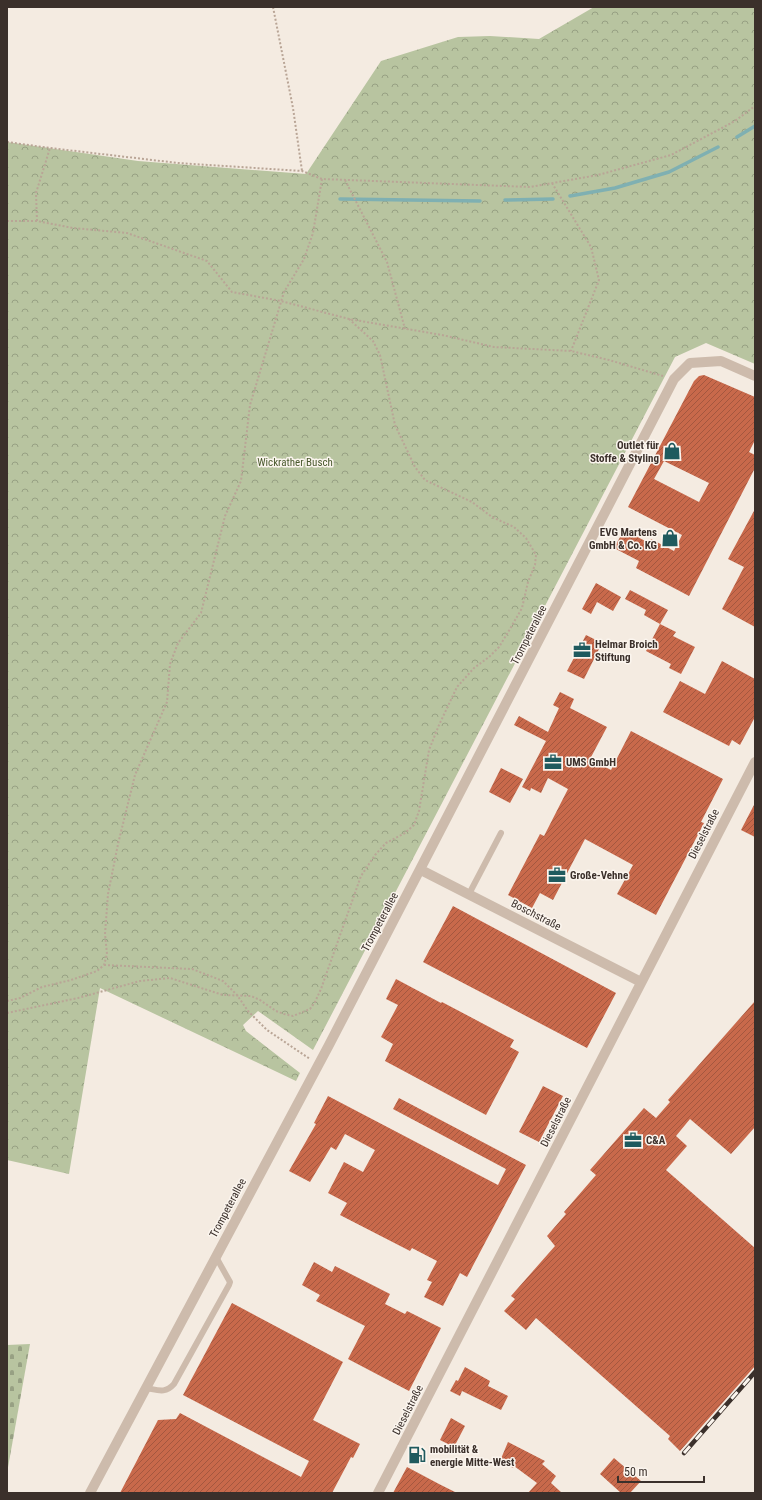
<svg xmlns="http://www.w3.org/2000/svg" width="762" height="1500" font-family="'Roboto Condensed',sans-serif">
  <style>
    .forest { fill: url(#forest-crowns) }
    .cemetery { fill: url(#cemetery-stones) }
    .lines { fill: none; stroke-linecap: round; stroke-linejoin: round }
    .stream { stroke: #7fb0b2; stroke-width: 3.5 }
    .building { fill: url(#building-hatch); fill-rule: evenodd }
    .path { stroke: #b9a596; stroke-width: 2; stroke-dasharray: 2 2; stroke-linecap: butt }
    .service { stroke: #cdbbac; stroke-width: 6 }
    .minor { stroke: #cdbbac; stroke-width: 10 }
    .rail-casing { stroke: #3b302b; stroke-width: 4.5 }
    .rail { stroke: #fbf5ee; stroke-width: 3; stroke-dasharray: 9; stroke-linecap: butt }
    .labels { text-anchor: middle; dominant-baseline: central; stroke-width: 3; stroke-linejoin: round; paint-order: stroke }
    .poi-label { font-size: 11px; font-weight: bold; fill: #3b302b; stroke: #fbf5ee; text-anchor: start }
    .park-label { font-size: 11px; fill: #4a5a2e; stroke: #fbf5ee }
    .street-label { font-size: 11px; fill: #3b302b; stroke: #fbf5ee }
  </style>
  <defs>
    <pattern id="forest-crowns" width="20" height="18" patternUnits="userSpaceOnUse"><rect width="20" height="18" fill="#b8c4a0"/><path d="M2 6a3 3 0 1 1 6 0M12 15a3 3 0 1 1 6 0" fill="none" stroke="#97a083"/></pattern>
    <pattern id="cemetery-stones" width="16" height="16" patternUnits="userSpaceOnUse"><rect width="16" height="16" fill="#b8c4a0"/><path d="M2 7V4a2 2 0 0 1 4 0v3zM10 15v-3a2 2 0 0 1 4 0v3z" fill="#97a083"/></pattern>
    <pattern id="building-hatch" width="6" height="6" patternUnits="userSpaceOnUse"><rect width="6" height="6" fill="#c8694b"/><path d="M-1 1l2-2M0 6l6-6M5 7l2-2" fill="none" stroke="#a4573f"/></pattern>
  </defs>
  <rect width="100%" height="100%" fill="#f4ebe1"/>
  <path class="forest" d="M594,7H755V364L706,343L675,357L313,1050L258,1011L243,1025L246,1031L300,1073L296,1081L100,988L69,1174L7,1160V142L138,161L306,174L381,61L458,37L490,36L539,39Z"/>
  <path class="cemetery" d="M30,1344L7,1473V1345Z"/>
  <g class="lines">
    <path class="stream" d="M737,137L755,126
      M570,196L615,188L669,172L718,147
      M340,199L480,201
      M505,200L553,199"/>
  </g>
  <path class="building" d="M704,375L755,397V440L749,452L755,455V468L689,596L636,568L639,561L614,548L624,530L649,543L651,539L674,551L682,535L628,507L694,381L699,376ZM664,461L709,483L699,502L654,479Z
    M755,509V627L722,609L744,567L728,559Z
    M596,583L621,597L613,611L597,602L591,614L582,609Z
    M630,590L668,610L660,624L644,615L646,610L625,599Z
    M660,624L676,632L673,636L695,647L681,674L669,668L671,664L646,651Z
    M586,635L602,643L584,679L567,671Z
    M722,661L755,679V717L740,745L732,740L729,746L663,712L680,681L705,694Z
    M560,692L574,699L570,708L607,727L590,759L611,770L631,731L723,779L701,822L704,823L656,915L617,894L633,865L585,839L553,900L540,893L532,908L508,895L540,834L544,836L568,789L548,778L541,793L531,788L530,791L522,787L546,741L514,725L519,716L548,732L559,708L553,705Z
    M501,768L523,779L510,803L489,792Z
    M755,803V837L741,830Z
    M453,906L616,993L587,1048L423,962Z
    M396,979L441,1003L442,1002L514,1040L510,1047L519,1052L486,1115L385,1061L393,1044L381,1037L398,1005L386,999Z
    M755,1001V1127L731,1154L690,1119L676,1136L687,1146L666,1170L755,1248V1366L680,1451L668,1439L670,1436L536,1318L526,1330L504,1311L515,1299L511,1296L555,1246L547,1236L566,1214L564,1212L596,1175L590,1170L644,1108L656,1118L670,1102L668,1100Z
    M543,1086L563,1096L539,1142L519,1132Z
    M328,1096L498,1185L506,1169L393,1109L399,1098L526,1165L467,1277L460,1273L443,1306L424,1297L432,1282L427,1280L437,1261L412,1248L410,1251L340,1215L347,1203L328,1193L344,1162L363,1172L375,1150L345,1134L336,1150L331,1147L310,1182L289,1171L316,1124L314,1123Z
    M314,1262L332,1272L335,1266L390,1294L385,1304L405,1314L407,1311L441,1328L409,1391L348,1359L365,1326L316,1301L320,1295L302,1285Z
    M232,1303L343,1362L313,1420L360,1444L353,1458L351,1457L332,1493H120L158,1420L176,1419L180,1413L301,1477L309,1461L183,1395Z
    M465,1367L490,1381L488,1386L508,1396L501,1410L462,1391L460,1396L450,1391L456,1380L458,1381Z
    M451,1418L465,1426L454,1447L440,1440Z
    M508,1442L545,1461L542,1464L556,1476L551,1483L562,1493H528L537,1483L514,1466L513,1468L500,1461Z
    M614,1458L641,1481L630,1493H621L600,1474Z
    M407,1467L439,1484L457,1493H393Z"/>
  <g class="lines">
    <path class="path" d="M273,7L293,108L302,171
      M7,142L50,148L178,163L302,171L322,179L530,187L598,175L671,155L735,121L755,106
      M345,180L387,262L405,329
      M552,183L591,247L599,280L571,351
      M7,221H37L73,228L127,233L207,261L232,292L281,301L349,319L442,335L494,347L571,351L609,360L663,376
      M37,221L36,193L50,148
      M104,965L192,969L223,981L237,995L248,1011L267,1030L310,1059
      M7,1001L20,998L42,987L71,980L97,971L104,965L107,954L105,934L108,894L118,844L135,775L167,702L170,664L178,643L201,613L225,516L241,481L250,405L284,292L304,259L313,233L322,179
      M7,1013L78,998L140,981L170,978L223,995L251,996L260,1000L276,1011L284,1014L293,1016L310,1009L315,1002L321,989L361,876L375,855L386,843L405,833L414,825L419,811L429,750L439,725L457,687L474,668L489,657L499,647L510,629L522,608L528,582L535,565L536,555L526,538L514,527L492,517L472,502L425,480L415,467L395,425L380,355L373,341L349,319"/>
    <path class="service" d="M469,894L501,833
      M146,1388C158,1390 165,1394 174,1384L229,1285L230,1282L216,1257"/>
    <path class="minor" d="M421,870L641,982
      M90,1493L329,1045L674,379L690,363L721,361L755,376
      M378,1493L755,762"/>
    <g class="rail-casing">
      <path id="rail" d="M684,1453L755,1372"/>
    </g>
    <use href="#rail" class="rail"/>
  </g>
  <defs>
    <g id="shop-bare" transform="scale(1.38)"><path d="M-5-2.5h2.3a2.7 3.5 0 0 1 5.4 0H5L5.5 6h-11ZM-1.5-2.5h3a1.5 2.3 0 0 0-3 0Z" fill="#1f5a5e" stroke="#fbf5ee" stroke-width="2.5" paint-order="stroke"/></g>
    <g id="office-bare" transform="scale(1.38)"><path d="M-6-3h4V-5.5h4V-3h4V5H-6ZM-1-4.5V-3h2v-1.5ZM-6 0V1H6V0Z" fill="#1f5a5e" stroke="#fbf5ee" stroke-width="2.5" paint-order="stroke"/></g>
    <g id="fuel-bare" transform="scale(1.38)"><path d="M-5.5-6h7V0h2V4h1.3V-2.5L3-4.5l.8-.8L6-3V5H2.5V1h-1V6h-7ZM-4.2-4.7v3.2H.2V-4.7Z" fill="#1f5a5e" stroke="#fbf5ee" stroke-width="2.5" paint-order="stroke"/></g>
  </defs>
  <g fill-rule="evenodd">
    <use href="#shop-bare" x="672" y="451"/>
    <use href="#shop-bare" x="670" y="538"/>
    <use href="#office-bare" x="582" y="650"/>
    <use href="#office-bare" x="553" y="762"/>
    <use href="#office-bare" x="557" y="875"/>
    <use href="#office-bare" x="633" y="1140"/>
    <use href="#fuel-bare" x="417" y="1455"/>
  </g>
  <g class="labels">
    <g class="poi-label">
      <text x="659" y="445" text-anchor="end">Outlet für<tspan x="659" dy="13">Stoffe &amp; Styling</tspan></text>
      <text x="657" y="532" text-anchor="end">EVG Martens<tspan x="657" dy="13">GmbH &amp; Co. KG</tspan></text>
      <text x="595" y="644">Helmar Broich<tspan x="595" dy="13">Stiftung</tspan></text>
      <text x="566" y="762">UMS GmbH</text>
      <text x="570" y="875">Große-Vehne</text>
      <text x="646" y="1140">C&amp;A</text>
      <text x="430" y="1449">mobilität &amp;<tspan x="430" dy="13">energie Mitte-West</tspan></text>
    </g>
    <g class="park-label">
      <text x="295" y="462">Wickrather Busch</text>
    </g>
    <g class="street-label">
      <text transform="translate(529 635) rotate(-63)">Trompeterallee</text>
      <text transform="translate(704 834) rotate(-63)">Dieselstraße</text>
      <text transform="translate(536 915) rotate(27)">Boschstraße</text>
      <text transform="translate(380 922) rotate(-62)">Trompeterallee</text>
      <text transform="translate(556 1122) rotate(-63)">Dieselstraße</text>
      <text transform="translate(228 1208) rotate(-62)">Trompeterallee</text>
      <text transform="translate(408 1410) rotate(-63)">Dieselstraße</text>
    </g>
  </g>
  <rect width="762" height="1500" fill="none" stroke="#3b302b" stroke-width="16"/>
  <path d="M618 1476v6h86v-6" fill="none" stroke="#3b302b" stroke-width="2"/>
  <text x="624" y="1476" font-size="12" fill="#3b302b" stroke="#fbf5ee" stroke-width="3" paint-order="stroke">50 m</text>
</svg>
